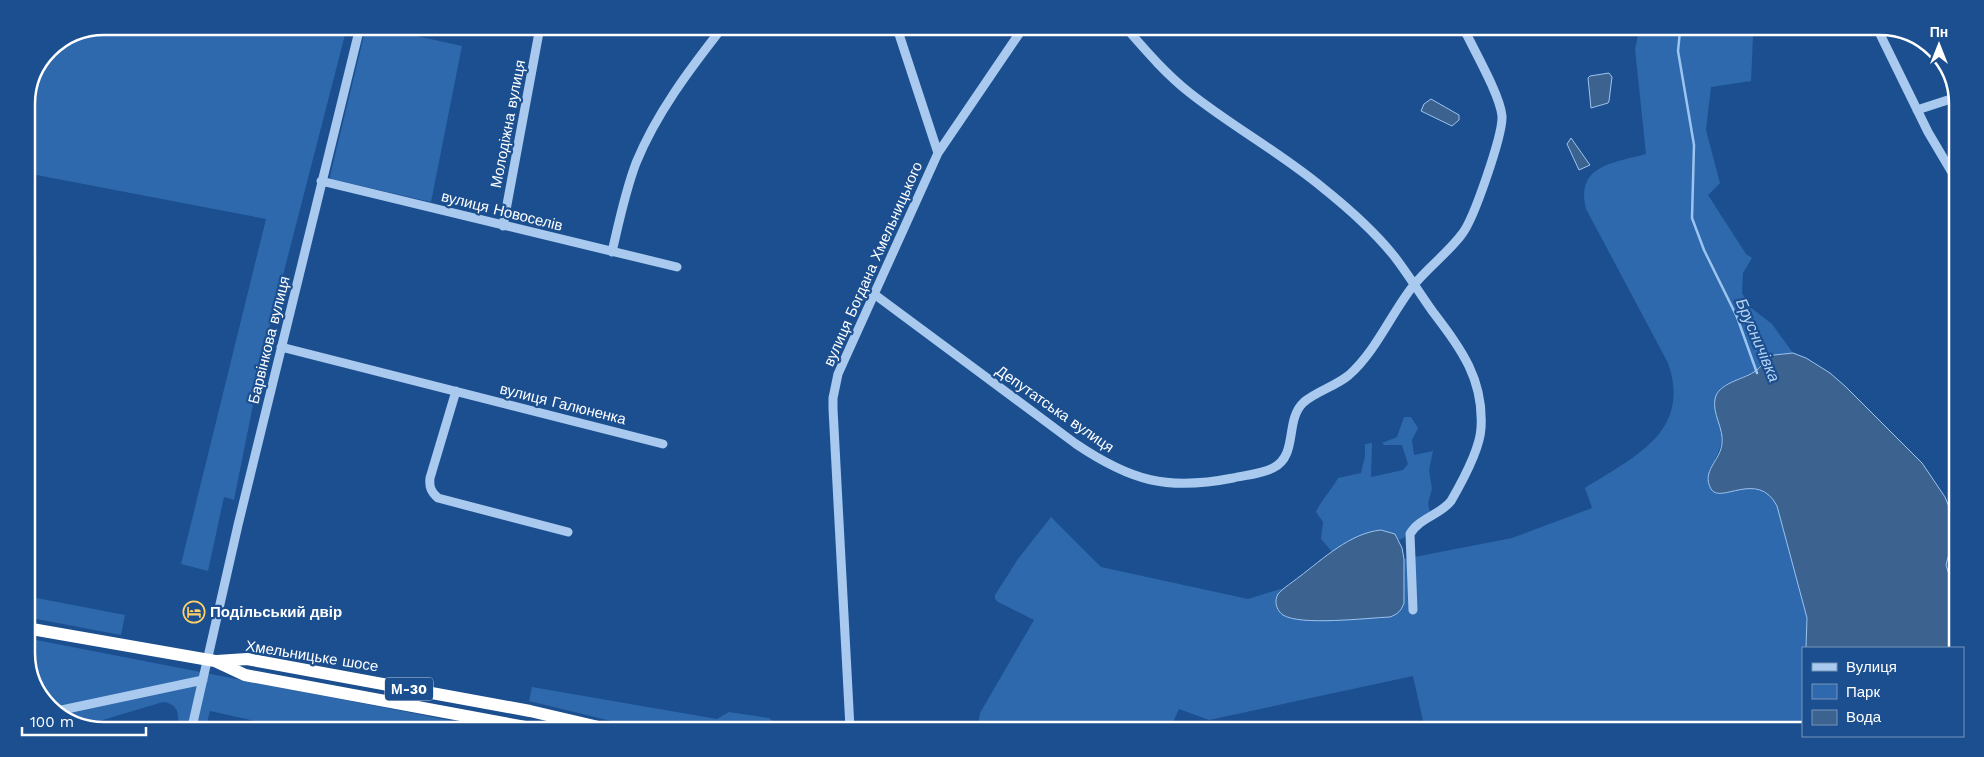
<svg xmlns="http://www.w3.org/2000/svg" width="1984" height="757" font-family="'Work Sans',sans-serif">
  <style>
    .green { fill: #2e69ad }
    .water { fill: #3c6290; stroke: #9cc4f0 }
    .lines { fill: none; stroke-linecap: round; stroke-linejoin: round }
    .stream { stroke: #9cc4f0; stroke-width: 2.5 }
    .minor { stroke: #a9c9ee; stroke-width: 9 }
    .highway { stroke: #fff; stroke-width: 12 }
    .labels { text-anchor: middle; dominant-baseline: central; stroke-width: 4.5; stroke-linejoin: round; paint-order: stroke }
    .shield { fill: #1b4f8f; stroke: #bbcadd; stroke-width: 1 }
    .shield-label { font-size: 14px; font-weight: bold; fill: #fff }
    .street-label { font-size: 15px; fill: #fff; stroke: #1b4f8f }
    .poi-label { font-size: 15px; font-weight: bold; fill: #fff; stroke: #1b4f8f; text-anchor: start }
    .water-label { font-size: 16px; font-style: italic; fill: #b5d3f5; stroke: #1b4f8f }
    .rim { fill: none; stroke: #fff; stroke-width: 2.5 }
  </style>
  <rect width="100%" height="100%" fill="#1b4f8f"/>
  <path class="green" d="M104,26L347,27L265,345L234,500L224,497L208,571L181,564L266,219L26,173V99L49,49Z
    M366,27H376L462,46L431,202L331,179L330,176Z
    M1639,30H1727L1728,34L1753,36L1751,81L1711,87L1706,130L1720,183L1708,195L1746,254L1752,258L1743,273L1742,293L1750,307L1772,324L1793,353L1774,355L1766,359L1756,371L1722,387L1715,401C1721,437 1729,435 1709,471L1734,490C1752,487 1768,488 1777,506L1807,618L1806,648H1803V731L1425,730L1413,676L1209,720L1179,709L1170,729H977L980,713L1034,620L998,602L995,599V595L1018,559L1051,517L1101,567L1248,599L1287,587L1282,594L1293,619L1310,620L1390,617L1404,603V559L1512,538L1592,508L1585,488C1634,457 1692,432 1668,363L1586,209C1575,165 1614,163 1646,154L1635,49Z
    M1404,417H1411L1418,428L1412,440L1414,455L1433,451L1429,470L1432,489L1428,503L1430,513L1407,532L1404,538L1399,540L1395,534L1381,530L1372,531L1332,552L1321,539L1323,522L1316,512C1321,500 1331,491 1338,478L1361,473L1365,456V444L1372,443L1371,477L1403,470L1408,464L1402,445H1384L1382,443L1397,437Z
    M26,596L125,615L121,635L26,617Z
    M26,638L484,727H282L210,711L206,727H178C179,713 178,704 163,702L79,727L42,701L26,659Z
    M532,687L717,719L729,712L769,718L780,728H640L529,701Z"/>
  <path class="water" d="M1609,73L1612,77L1609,101L1608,103L1591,108L1588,78L1590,76Z
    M1431,99L1459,115V120L1452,126L1421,111L1424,104Z
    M1571,138L1590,165L1579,170L1567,144Z
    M1793,353L1806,358L1830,373L1846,387L1922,463L1945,497L1955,522L1951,546L1946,565L1954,590V648H1806L1807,618L1777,506C1758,469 1720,505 1711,489C1701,471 1720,461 1722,444C1724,428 1712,414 1715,399C1718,383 1742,380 1754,372C1762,368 1764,358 1774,355C1780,354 1787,354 1793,353Z
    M1381,530L1395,534L1402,548L1404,559V603C1401,611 1398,614 1390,617C1367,618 1300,626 1283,615C1276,610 1274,601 1278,594C1283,588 1293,582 1299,577C1323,559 1350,533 1381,530Z"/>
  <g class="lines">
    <path class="stream" d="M1680,31L1678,51L1694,145L1692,218L1704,250L1737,317L1757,373"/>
    <path class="minor" d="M694,28H697
      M1127,29C1147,52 1166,74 1190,93C1233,127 1281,153 1323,188C1348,208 1374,231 1394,256C1408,274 1420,294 1433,312C1461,349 1484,379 1481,428C1480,450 1462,482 1451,501C1440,515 1419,518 1410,534L1413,610
      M1878,30L1928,132L1957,181
      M1917,110L1957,97
      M938,153L1023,28
      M321,181L677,267
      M503,226L540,27
      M612,252C619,222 625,192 636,163C656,114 689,70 722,28
      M874,294L1076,444C1131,481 1167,491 1233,478C1246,475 1261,474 1273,468C1299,455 1284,420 1304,402C1317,391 1336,386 1349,375C1376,351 1391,314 1413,286C1428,267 1448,253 1462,234C1474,219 1503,134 1502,116C1500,95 1474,50 1464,29
      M281,347L663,444
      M456,391L430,478C429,487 431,492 438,498L568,532
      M57,711L203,680
      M192,727L238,525L360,27
      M850,728L833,409V398L838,374L938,153L897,28"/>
    <path class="highway" d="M26,628L215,661L245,675L531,728
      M217,661L247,659L530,711L603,728"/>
  </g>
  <defs>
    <g id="hotel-ring" transform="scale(1.125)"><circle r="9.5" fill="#1b4f8f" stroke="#ffd166" stroke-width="1.5"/><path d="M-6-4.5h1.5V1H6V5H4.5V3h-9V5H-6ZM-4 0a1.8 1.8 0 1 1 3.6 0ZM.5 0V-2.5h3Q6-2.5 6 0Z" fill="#ffd166"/></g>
  </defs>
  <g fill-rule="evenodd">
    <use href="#hotel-ring" x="194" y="612"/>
  </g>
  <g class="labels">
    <rect class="shield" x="385" y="677.5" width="48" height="23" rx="4"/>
    <g class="shield-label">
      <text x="409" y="689">М-30</text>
    </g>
    <g class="street-label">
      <text transform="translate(508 124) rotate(-79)">Молодіжна вулиця</text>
      <text transform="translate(502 211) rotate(14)">вулиця Новоселів</text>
      <text transform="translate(873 264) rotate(-66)">вулиця Богдана Хмельницького</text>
      <text transform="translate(269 340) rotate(-76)">Барвінкова вулиця</text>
      <text transform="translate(563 404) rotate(14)">вулиця Галюненка</text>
      <text transform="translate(1055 409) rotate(35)">Депутатська вулиця</text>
      <text transform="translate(312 656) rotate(9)">Хмельницьке шосе</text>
    </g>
    <g class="poi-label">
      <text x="210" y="612">Подільський двір</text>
    </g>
    <g class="water-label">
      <text transform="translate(1758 340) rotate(67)">Брусничівка</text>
    </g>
  </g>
  <path d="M0 0H1984V757H0ZM104 35H1880A69 69 0 0 1 1949 104V653A69 69 0 0 1 1880 722H104A69 69 0 0 1 35 653V104A69 69 0 0 1 104 35Z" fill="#1b4f8f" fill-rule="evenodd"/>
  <path class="rim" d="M104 35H1880A69 69 0 0 1 1949 104V653A69 69 0 0 1 1880 722H104A69 69 0 0 1 35 653V104A69 69 0 0 1 104 35Z"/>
  <rect x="1802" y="647" width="162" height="90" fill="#1b4f8f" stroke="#7695bc"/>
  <rect x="1812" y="663" width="25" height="8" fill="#a9c9ee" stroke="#7695bc"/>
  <text x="1846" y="672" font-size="15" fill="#ffffff">Вулиця</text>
  <rect x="1812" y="684" width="25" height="15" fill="#2e69ad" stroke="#7695bc"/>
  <text x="1846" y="697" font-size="15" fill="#ffffff">Парк</text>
  <rect x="1812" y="710" width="25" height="15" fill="#3c6290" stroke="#7695bc"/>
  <text x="1846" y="722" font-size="15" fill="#ffffff">Вода</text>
  <g transform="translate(1939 45)" stroke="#1b4f8f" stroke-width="4" paint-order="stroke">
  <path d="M0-4L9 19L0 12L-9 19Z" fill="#ffffff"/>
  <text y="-8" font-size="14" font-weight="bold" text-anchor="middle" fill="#ffffff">Пн</text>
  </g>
  <path d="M22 727v8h124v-8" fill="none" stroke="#ffffff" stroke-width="2.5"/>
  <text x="30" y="727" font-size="15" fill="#ffffff" stroke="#1b4f8f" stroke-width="4" paint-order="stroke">100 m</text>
</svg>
